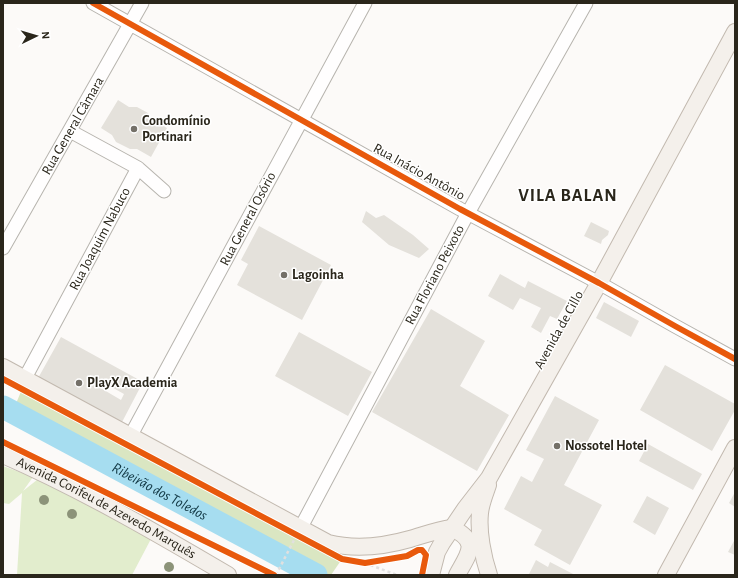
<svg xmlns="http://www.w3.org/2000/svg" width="738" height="578" font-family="'Alegreya Sans',sans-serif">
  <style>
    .green { fill: #e2edcd }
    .forest { fill: #dae6c2 }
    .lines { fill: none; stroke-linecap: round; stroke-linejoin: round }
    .river { stroke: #a6ddf0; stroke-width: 23 }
    .building { fill: #e4e1db; fill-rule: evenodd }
    .minor-casing { stroke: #b7b4ae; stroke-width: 15 }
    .major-casing { stroke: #c2b9af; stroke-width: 18 }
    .path { stroke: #e1e0df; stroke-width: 2.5; stroke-dasharray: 3 3; stroke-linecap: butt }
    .minor { stroke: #fffefe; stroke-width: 13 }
    .major { stroke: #f4f0eb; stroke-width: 16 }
    .cycleway-casing { stroke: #fff; stroke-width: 8 }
    .cycleway { stroke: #e8590c; stroke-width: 6 }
    .tree { fill: #8c9379 }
    .poi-dot { fill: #747068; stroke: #fff; stroke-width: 1.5 }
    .labels { text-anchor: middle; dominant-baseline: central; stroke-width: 3; stroke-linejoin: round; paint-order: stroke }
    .poi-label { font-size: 14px; font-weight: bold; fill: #2a261b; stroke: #fff; text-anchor: start }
    .street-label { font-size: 14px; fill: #2a261b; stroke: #fff }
    .water-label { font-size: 15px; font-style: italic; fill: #0f3541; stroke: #fff }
    .district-label { font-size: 18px; font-weight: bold; letter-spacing: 1px; fill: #2a261b; stroke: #fff }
  </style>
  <rect width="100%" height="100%" fill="#fcfaf8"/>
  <path class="green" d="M3,466L33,477L23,491L42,476L152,537L132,575H17L22,493L9,504L3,503Z"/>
  <path class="forest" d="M22,389L342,559L331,575H316L13,411Z"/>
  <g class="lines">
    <path class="river" id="s1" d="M3,407L316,575"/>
  </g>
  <path class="building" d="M118,100L129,107H137L148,113L150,118L167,128L151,157L137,149H130L116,142L112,135L101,128Z
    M366,211L376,218L384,215L413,235L429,249L419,258L389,245L362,222Z
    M591,222L609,231L608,235L602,240L601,244L584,236Z
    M259,226L331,265L302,320L237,285L248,264L241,260Z
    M500,274L525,288L528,281L567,301L557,319L550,316L541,333L531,327L541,308L520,298L513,310L488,296Z
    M604,302L639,321L631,337L596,318Z
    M431,309L485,341L460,386L509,415L477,471L372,412Z
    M299,332L372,372L348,416L275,376Z
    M61,337L143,382L121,424L37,380ZM90,375L124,394L121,400L87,380Z
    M665,365L735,404V410L712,451L640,410Z
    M555,396L599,420L564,485L602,505L570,565L534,545L542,530L504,509L521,476L532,482L544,459L526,450Z
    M648,444L702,474L693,490L639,461Z
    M735,492V507L729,503Z
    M647,496L669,508L655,535L633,522Z
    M735,539V555L728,552Z
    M536,560L548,567L550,562L575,575H531L529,574Z"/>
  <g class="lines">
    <g class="minor-casing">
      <path id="minor" d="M93,3L460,209L599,283L675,326L735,359
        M138,168L164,191
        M3,248L142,3
        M25,378L138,168L70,131
        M131,435L365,3
        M300,529L468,213L586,3"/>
    </g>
    <g class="major-casing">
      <g id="major">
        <path d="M3,367L328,543C356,550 382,547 410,539C424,535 437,530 452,528"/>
        <path id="s2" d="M3,455C81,489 155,532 228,575"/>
        <path d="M488,485C485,494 481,503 480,513C478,532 483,557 489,575"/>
        <path d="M452,528C480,542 469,553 457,575"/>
        <path d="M431,575L437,552L442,543L465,509L489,478L599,283L735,32"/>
        <path d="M666,575L735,448"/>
      </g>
    </g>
    <path class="path" d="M365,563L397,575
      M276,575L294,540"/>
    <use href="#minor" class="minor"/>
    <use href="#major" class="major"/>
    <g class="cycleway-casing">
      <path id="cycleway" d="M93,3L460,209L599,283L675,326L735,359
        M3,379L342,559L365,563L407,556L418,550H422L426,555L422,575
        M3,442L274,575"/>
    </g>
    <use href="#cycleway" class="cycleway"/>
  </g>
  <g class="tree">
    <circle cx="44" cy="500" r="5"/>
    <circle cx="72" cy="514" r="5"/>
    <circle cx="169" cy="567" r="5"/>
  </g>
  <g class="poi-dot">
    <circle cx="134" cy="129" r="4"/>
    <circle cx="284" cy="275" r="4"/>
    <circle cx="79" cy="383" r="4"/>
    <circle cx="557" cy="446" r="4"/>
  </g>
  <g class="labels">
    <g class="poi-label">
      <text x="142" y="121">Condomínio<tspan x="142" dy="16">Portinari</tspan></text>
      <text x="292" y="275">Lagoinha</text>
      <text x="87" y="383">PlayX Academia</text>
      <text x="565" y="446">Nossotel Hotel</text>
    </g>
    <g class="street-label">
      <text transform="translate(73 126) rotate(-60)">Rua General Câmara</text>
      <text transform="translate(419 172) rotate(29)">Rua Inácio Antônio</text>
      <text transform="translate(248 219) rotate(-62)">Rua General Osório</text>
      <text transform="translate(100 239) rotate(-62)">Rua Joaquim Nabuco</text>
      <text transform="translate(435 275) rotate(-62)">Rua Floriano Peixoto</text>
      <text transform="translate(559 330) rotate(-61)">Avenida de Cillo</text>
      <text stroke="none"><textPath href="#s2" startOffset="116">Avenida Corifeu de Azevedo Marquês</textPath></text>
    </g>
    <g class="water-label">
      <text stroke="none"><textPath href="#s1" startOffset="178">Ribeirão dos Toledos</textPath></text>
    </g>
    <g class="district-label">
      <text x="568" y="196">VILA BALAN</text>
    </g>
  </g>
  <rect width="738" height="578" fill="none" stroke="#2a261b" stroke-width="8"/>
  <g transform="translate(36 36) rotate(85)" stroke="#ffffff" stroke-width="3" paint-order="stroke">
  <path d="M0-3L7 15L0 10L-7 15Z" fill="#2a261b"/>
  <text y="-6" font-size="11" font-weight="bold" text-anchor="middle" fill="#2a261b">N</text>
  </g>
</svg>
